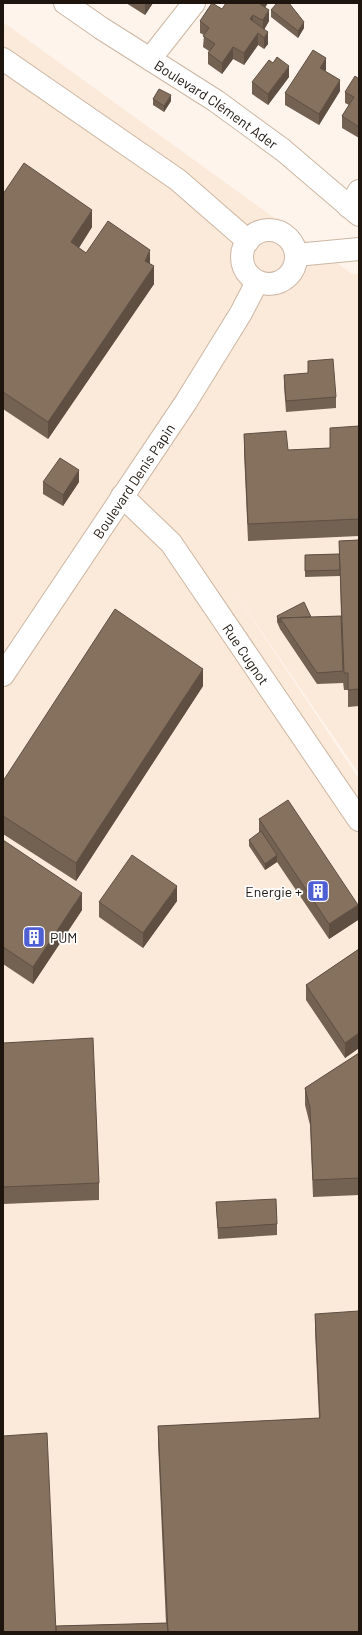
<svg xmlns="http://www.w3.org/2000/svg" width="362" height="1635" font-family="Barlow,sans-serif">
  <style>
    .built { fill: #fbe9da }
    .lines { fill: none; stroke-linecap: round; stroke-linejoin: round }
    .minor-casing { stroke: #ccb6a2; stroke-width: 24 }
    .minor { stroke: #fff; stroke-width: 22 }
    .wall { fill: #736152 }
    .shaded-wall { fill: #5e4f42 }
    .building { fill: #86715f; stroke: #5e4f42 }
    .labels { text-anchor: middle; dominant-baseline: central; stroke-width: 3.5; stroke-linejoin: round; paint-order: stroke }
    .street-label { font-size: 14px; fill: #1d150e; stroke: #fff }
    .poi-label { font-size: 14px; fill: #1d150e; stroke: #fff; text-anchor: end }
  </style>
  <rect width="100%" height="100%" fill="#fef4ec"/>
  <path class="built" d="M3,22L352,274H359V774L231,587L359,779V1632H3Z"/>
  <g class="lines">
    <g class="minor-casing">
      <g id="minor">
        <path id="s1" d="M65,3L101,28L216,101L283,150L359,215"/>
        <path d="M3,59L178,180L248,241"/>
        <path d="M150,59L194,3"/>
        <path d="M349,207L359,191"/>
        <circle cx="269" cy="257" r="27"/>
        <path d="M296,255L359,249"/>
        <path id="s2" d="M122,496L171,543L359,820"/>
        <path id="s3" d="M3,675L186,402L241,313L257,282"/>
      </g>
    </g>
    <use href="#minor" class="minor"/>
  </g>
  <path class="wall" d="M126,3H153L145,15Z
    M268,3L265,7L269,21L264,30L268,44L264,49L258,45L244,65L233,59L222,74L208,64V53L209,51L203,47L204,35L200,33V21L222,9Z
    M271,10L304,28L298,38L271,17Z
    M326,70L325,71L340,91L319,125L285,105V93Z
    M289,77L268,105L252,94V82Z
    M359,79V138L342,128V116L349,105L345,103V92Z
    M153,99L171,101L164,112L153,105Z
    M3,194L92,227L79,248L86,253L150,264L154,284L48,439L3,409Z
    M308,361L336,397V408L286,412L284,386V375L308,373Z
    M359,426V536L248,541L244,452V434L288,450L330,448Z
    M43,482H79L63,506L43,494Z
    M359,540V706L348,707V690H344L343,682V683L317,684L280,629L277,622V616L311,617L341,616L340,576L305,577V555L339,554V541Z
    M203,686L76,881L3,834V781Z
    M259,819L358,920L329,939L277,862L265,870L249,846V840L259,833Z
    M3,840L82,910L33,984L3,964Z
    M177,901L143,948L99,917V902Z
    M359,949V1048L345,1058L306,1000V985Z
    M3,1043L99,1183V1200L3,1204Z
    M359,1053V1195L313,1197L310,1125L305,1105V1088Z
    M216,1202L277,1224V1235L218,1239Z
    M315,1314L359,1632L56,1626L166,1623L158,1443V1426L319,1418L315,1331Z"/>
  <path class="shaded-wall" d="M145,3H153L145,15Z
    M261,3H268L260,15V4Z
    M269,10V21L263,31V20Z
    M253,15V26L250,19Z
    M304,22V28L298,38V31Z
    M268,32V44L264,49V38Z
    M258,33V45L244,65V53Z
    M233,47V59L222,74V63Z
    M326,58V70L320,79V68Z
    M289,66V77L268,105V94Z
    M340,80V91L319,125V114Z
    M171,95V101L164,112V106Z
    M92,210V227L71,260V242Z
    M150,250V267L145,261Z
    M154,266V284L48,439V422Z
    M79,470V482L63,506V495Z
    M203,669V686L76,881V863Z
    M277,855V862L265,870V864Z
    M177,886V901L143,948V933Z
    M82,893V910L33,984V967Z
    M358,905V920L329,939V924Z
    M359,1033V1048L345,1058V1043Z"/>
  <path class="building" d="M212,3L222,9L226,3H261L260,4L269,10L263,20L260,19L253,15L250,19L268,32L264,38L258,33L244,53L233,47L222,63L208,53L215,44L203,36L209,28L200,21Z
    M277,3H289L304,22L298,31L271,10Z
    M313,50L326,58L320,68L340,80L319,114L285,93Z
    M277,57L289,66L268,94L252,82L269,60L273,63Z
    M355,76L359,79V127L342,116L354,97L345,92Z
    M159,89L171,95L164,106L153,99Z
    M24,163L92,210L71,242L86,253L108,221L150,250L145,261L154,266L48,422L3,392V194Z
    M333,359L336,397L286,401L284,375L308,373V361Z
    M359,426V519L248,524L244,434L286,431L288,450L330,448V428Z
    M60,458L79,470L63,495L43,482Z
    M359,540V689L348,690V673H344L339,541Z
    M339,554L340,570L305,571V555Z
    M304,602L311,617L280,618V623L277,616Z
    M115,609L203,669L76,863L3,816V781Z
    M341,616L343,671L317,673L280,618Z
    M288,800L358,905L329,924L259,819Z
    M261,831L277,855L265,864L249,840Z
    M3,840L82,893L33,967L3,947Z
    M132,855L177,886L143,933L99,902Z
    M359,949V1033L345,1043L306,985Z
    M93,1038L99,1183L3,1187V1043Z
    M359,1053V1178L313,1180L310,1108L305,1088Z
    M276,1199L277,1224L218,1228L216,1202Z
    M359,1311V1632H168L158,1426L320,1418L315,1314Z
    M47,1433L56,1632H3V1436Z
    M167,1623L168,1632H56V1626Z"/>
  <defs>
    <g id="building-square" transform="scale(1.15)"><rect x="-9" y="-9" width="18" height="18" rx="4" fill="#4e5ed3" stroke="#fff"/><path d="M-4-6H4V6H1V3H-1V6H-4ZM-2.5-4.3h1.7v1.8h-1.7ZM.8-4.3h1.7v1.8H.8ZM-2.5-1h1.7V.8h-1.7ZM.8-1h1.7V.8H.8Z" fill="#fff"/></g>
  </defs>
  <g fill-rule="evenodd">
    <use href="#building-square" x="318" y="891"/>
    <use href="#building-square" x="34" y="937"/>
  </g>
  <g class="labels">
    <g class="street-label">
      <text stroke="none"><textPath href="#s1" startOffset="182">Boulevard Clément Ader</textPath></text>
      <text stroke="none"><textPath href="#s3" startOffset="234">Boulevard Denis Papin</textPath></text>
      <text stroke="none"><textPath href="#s2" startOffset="202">Rue Cugnot</textPath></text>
    </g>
    <g class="poi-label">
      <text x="302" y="891">Energie +</text>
      <text x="50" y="937" text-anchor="start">PUM</text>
    </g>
  </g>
  <rect width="362" height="1635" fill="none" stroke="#1d150e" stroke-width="8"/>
</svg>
